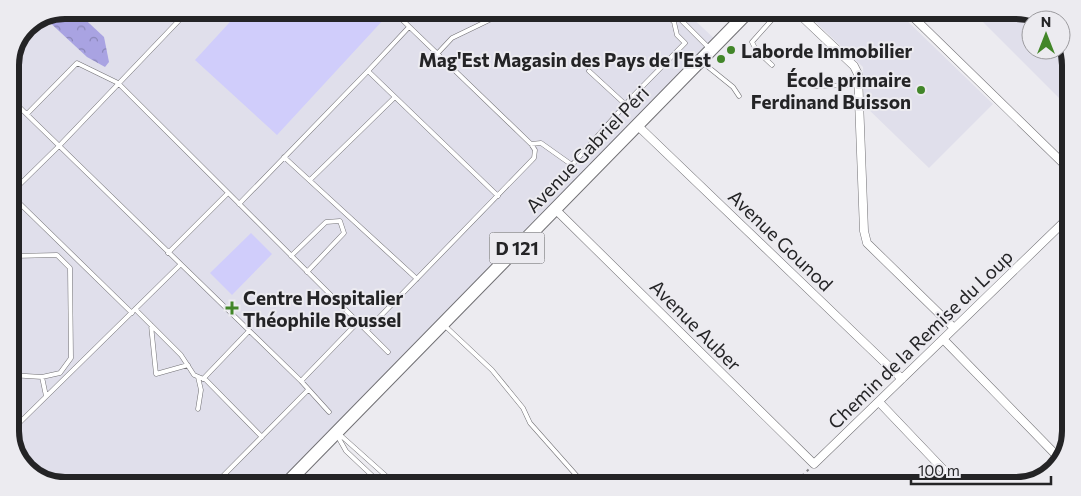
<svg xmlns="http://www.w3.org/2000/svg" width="1081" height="496" font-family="Commissioner,sans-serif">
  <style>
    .built { fill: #e0dfeb }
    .forest { fill: url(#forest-crowns) }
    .garden { fill: #d0cdfb }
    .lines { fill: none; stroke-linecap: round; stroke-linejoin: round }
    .service-casing { stroke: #717074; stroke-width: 5 }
    .minor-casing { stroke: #717074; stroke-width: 9 }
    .primary-casing { stroke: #717074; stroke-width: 14 }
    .path { stroke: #828285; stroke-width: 2; stroke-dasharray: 2.5 4; stroke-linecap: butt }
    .service { stroke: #fff; stroke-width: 4 }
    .minor { stroke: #fff; stroke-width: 8 }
    .primary { stroke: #fff; stroke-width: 12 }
    .poi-dot { fill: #428629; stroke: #ecebf0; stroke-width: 2 }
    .labels { text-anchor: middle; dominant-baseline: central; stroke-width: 4; stroke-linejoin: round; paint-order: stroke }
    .shield { fill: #ecebf0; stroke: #606063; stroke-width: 1 }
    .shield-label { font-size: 18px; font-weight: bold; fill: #242426 }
    .poi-label { font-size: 19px; font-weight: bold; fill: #242426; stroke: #ecebf0; text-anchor: start }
    .street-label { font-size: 19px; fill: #242426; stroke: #ecebf0 }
    .rim { fill: none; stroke: #242426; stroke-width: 6 }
  </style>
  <defs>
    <pattern id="forest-crowns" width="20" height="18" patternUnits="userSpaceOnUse" patternTransform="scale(1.25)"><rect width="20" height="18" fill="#a9a3e2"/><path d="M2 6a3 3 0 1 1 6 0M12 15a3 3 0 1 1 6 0" fill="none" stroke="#8985b7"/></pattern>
  </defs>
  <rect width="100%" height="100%" fill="#ecebf0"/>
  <path class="built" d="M65,10L687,13L718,42L583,181L279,483L43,482L19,462L10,435V61L26,26Z
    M806,13L891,14L893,15L895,14H900L993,104L929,168L864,105L863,67Z
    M975,14H1038L1045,20H1031V50H1061L1062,34L1071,61L1070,109Z"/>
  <path class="forest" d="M65,10H75L104,37L109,62L105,67L87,57L45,18Z"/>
  <path class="garden" d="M240,11H377L385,18L277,135L195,60Z
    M251,233L272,254L232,295L210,273Z"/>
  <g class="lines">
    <g class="service-casing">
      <path id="service" d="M674,13L709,48
        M437,54L452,38L506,12
        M702,62L733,87L739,96
        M772,65L756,50L752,42L778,13
        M368,71L498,196
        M589,71L626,105
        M814,86L858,85
        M10,98L301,381L329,412
        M27,114L77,63L118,83L388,352
        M531,144L541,143L572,165L633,96L685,43L677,35L674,22L664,13
        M284,157L417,279
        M310,180L395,97
        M10,194L60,145L188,11
        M10,194L132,313
        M239,204L368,71L409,27
        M168,253L228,193
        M291,256L326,222L340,221L344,233L307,272
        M135,309L181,355L194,375L206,380L262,437
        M151,325L156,374L188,365
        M444,325L492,370L523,408L530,423L584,484
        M367,330L534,158L535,150L531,144L393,11
        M10,375L42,377L60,373L71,358L70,268L57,255L14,256
        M42,377L46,396
        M203,379L249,331
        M301,381L358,322
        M198,409L201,390L198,377
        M10,432L180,265
        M338,433L394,483
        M337,435L346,451L380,483
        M14,446L49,482
        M217,482L308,390"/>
    </g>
    <g class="minor-casing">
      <path id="minor" d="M798,13L854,66L858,74L864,231L867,243L954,328
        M910,14L1070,170
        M637,125L902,379
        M555,209L814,464L1069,217
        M943,339L1061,460
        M879,402L959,486"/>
    </g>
    <g class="primary-casing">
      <path id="primary" d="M287,483L747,13"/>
    </g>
    <path class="path" d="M793,485L809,469"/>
    <use href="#service" class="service"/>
    <use href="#minor" class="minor"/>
    <use href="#primary" class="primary"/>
  </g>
  <g class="poi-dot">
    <circle cx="731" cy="50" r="5"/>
    <circle cx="721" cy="59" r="5"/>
    <circle cx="921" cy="90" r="5"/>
    <path d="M229.5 300.5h5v5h5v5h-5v5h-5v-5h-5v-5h5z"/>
  </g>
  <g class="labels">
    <rect class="shield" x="489.5" y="232.5" width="55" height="31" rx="4"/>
    <g class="shield-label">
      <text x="517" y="248">D 121</text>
    </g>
    <g class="poi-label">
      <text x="741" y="50">Laborde Immobilier</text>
      <text x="711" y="59" text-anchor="end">Mag'Est Magasin des Pays de l'Est</text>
      <text x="911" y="79" text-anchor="end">École primaire<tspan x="911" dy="22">Ferdinand Buisson</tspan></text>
      <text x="243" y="297">Centre Hospitalier<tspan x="243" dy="22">Théophile Roussel</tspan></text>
    </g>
    <g class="street-label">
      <text transform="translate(587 149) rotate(-46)">Avenue Gabriel Péri</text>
      <text transform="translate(781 240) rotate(44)">Avenue Gounod</text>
      <text transform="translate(696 325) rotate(45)">Avenue Auber</text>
      <text transform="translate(920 339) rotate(-44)">Chemin de la Remise du Loup</text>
    </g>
  </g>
  <path d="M0 0H1081V496H0ZM65 19H1016A46 46 0 0 1 1062 65V431A46 46 0 0 1 1016 477H65A46 46 0 0 1 19 431V65A46 46 0 0 1 65 19Z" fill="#ecebf0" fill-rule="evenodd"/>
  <path class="rim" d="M65 19H1016A46 46 0 0 1 1062 65V431A46 46 0 0 1 1016 477H65A46 46 0 0 1 19 431V65A46 46 0 0 1 65 19Z"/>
  <g transform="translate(1046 35)"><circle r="24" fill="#ecebf0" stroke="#9c9b9f"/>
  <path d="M0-4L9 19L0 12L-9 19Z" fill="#428629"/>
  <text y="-8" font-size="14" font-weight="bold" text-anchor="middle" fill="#242426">N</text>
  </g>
  <path d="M911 476v8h140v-8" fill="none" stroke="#242426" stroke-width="2.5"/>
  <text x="918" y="476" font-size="15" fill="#242426" stroke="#ecebf0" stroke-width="4" paint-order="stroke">100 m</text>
</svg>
